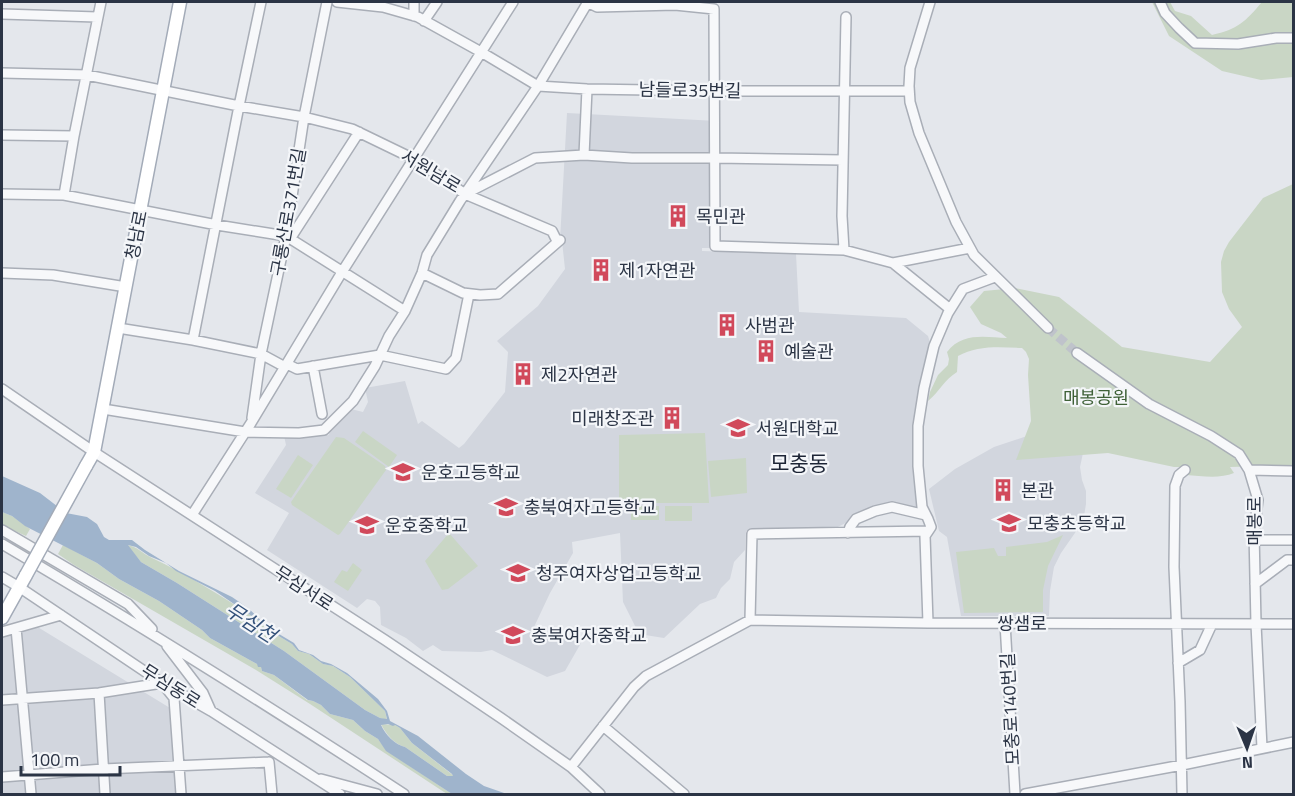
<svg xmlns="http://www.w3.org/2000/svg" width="1295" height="796" font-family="'Titillium Web','Noto Sans KR',sans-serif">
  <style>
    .built { fill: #d2d6de }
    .green { fill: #c9d6c5 }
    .water { fill: #9fb4cc; fill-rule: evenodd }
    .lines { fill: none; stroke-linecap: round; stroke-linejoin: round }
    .minor-tunnel { stroke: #bfc3cb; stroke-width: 9; stroke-dasharray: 9 4.5; stroke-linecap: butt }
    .minor-casing { stroke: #a9aeb7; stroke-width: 12 }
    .major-casing { stroke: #a3abb8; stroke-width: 15 }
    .minor { stroke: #f7f8fa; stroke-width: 9 }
    .major { stroke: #fff; stroke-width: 12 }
    .major-bridge-casing { stroke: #a3abb8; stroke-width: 15; stroke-linecap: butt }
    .major-bridge { stroke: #fff; stroke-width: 12 }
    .labels { text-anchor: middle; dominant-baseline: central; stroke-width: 4.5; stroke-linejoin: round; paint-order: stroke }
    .street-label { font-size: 18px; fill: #2b3445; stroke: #f4f6f9 }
    .poi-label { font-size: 18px; fill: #2b3445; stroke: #f4f6f9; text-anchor: start }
    .park-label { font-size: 18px; fill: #3f6138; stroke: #f4f6f9 }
    .water-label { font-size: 20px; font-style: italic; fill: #34527a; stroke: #f4f6f9 }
    .quarter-label { font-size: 21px; fill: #1d2536; stroke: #f4f6f9 }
  </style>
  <rect width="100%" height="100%" fill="#e4e7ec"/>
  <path class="built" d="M567,113L717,121L710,248H702V251L796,254L799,312L906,318L928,336L931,346L921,388L919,509L863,514L830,531H746L745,550L734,562L730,579L721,588L716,598L700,604L664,638L639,634L623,602L620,533L572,542L573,553L550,593L534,627L581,643L565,671L547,677L492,650L481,652L442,651L433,645L423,651L406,638L381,625L380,607L375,601L367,599L357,608L267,550L289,513L255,493L286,445L284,436L329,435L330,428L351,409L363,412L368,402L365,388L405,381L418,424L422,421L459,448L464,444L505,392L508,352L497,341L538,306L565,269L562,241L560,240Z
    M1030,435L1083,453L1080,467L1082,480L1086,491V504L1084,516L1077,530L1061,553L1054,567L1050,591L1049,616H961L947,537L939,531L929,489L955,469L994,447Z
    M36,626L170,708L177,794H2V636Z"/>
  <path class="green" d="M1152,2H1170L1175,11L1191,16L1212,35C1238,29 1245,22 1262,2H1293V77L1261,80L1222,71L1169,36Z
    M1293,184V465L1230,467L1234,473C1220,479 1201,476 1186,475L1187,467H1174L1108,453L1016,460L1031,421L1028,375L1029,359L1026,352L1022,348C1000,347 977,345 958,356L957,372C944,380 940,391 928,401L930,392L938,375L948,365L949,359L947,352C962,332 985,337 1007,338L1001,333L981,324L970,307L984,291L1015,288L1059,297L1122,347L1210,362L1242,327L1229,309L1222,292L1221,262L1224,251L1229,242L1263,198Z
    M363,431L397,455L389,467L355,442Z
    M705,433L709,503H619V435Z
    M336,437L344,438L385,466L386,470L340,534L338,535L292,505L291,502Z
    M298,455L313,465L291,498L276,489Z
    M746,458L747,493L711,497L708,461Z
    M631,506H659V520H631Z
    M665,506H692V521H665Z
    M2,512L12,516L30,529L26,536L2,525Z
    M88,529L93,531L111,545L110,548L107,547L88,535L85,531Z
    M449,533L478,566L448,589L442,590L425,561Z
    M1063,535L1048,566L1043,590V612L964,613L956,552L994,548L998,556H1006V547L1047,542Z
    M63,545L97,563L119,579L159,601L202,630L210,638L257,664L261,667L262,671L274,675L307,700L313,701L321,705L330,714L353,720L365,731L378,739L387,751L452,794H447L310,704L256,670L74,565L58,554Z
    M127,545C137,546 143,554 152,558C190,576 227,599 262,623L267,629L292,644L298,651L309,654L323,664L333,666L350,677L385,711L387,720L380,718L365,710L284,651L177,583L141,562Z
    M353,563L362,570L348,591L334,582L342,570L347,572Z
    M381,724L395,725L400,728L412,743L454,776L452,777L447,776L405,747C395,745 385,733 381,724Z"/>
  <path class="water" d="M2,476L40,493L66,513L87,517L97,524L104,537L109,540H132L145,550L179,571L232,597L248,608L269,628L294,643L299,650L313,655L321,661L331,664L347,673L378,699L387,711L390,721L418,736L466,774L484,786L507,794H452L386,751L378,739L365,731L353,720L330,714L321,705L313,701L308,700L274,675L262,671L261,667H258L257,664L210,638L202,630L159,601L119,579L97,563L25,526L12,516L2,512ZM128,545L136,547L149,556L166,563L176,571L215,591L262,623L267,629L292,644L298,651L309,654L323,664L333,666L350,677L385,711L387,719L380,718L365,710L284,651L177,583L141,562ZM388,724L393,726L395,725L400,728L412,743L452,774L453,776H447L405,747C395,745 385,734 381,725Z"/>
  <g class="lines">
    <path class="minor-tunnel" d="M1048,328L1077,353"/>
    <g class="minor-casing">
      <path id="minor" d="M337,2L383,7L418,17L481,52L538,86L587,89L714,91H909
        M414,2V16
        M587,2L597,7L675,5L714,9L715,246L844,250L893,263L950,309
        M930,2L910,68L909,86L910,102L919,133L956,222L974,255L1048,328
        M1160,2L1165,13L1179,28L1195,43L1238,44L1276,38H1294
        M2,14L97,17
        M424,21L437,2
        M2,73L87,75L239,106L304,117L352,129L414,159L465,194L552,231L557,241L560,240L498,294L480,295L463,293L422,273
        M2,135L74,136
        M584,155L587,89
        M467,193L535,158L584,155L632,158H715L843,160
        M2,194L64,195L217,225L286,236L405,311
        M64,195L74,136L101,2
        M290,239L359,132
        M844,250L842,216L846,17
        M893,263L970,248
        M2,273L53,275L126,287
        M118,328L193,340L261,354L285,367
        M193,340L239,106L261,2
        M1077,353L1149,404L1211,436L1239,454L1249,470L1258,500L1254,532L1256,624L1262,748
        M287,364L297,369L380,355L446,369L456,358L469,294
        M313,366L322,414
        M2,389L94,452L385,640L501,718L571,767L600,794
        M103,409L245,432L299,433L324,430L353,401L375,366L389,336L405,311L422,273L427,255L460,201L538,86L588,2
        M252,418L261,354L286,236L304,117L327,2
        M1249,470L1294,471
        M192,515L251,423L342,272L513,2
        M2,530L128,604L152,629
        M848,533L850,527L856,519L875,511L892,507L926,515
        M1254,540H1294
        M2,544C138,624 272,708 404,794
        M2,577L19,587L162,683L211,711L340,794
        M1255,584L1287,560H1294
        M750,620L752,534L928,531
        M928,623L925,536L931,527L928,519L922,507L918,466V426L924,388L934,346L948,313L963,289L995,277
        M1005,623L1015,794
        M16,628L31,794
        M2,632L61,615
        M167,646L203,693L211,711
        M1178,663L1200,650L1212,624
        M99,693L105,794
        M2,700L99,693L162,683L174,698L181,794
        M603,726L684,794
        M269,762L272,794
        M571,767L634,687L646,676L750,620L928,623L1294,624
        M2,777L103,769L269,762
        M321,779L377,794
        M1025,794L1182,765L1294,742
        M1182,794L1180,702L1174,567L1175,486L1179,475L1185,470"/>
    </g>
    <g class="major-casing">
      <path id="major" d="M86,466L94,452L180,2
        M2,618L26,575"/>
    </g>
    <use href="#minor" class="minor"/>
    <use href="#major" class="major"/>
    <g class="major-bridge-casing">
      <path id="major-bridge" d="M26,575L86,466"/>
    </g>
    <use href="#major-bridge" class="major-bridge"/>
  </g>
  <defs>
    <g id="building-bare" transform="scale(1.8)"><path d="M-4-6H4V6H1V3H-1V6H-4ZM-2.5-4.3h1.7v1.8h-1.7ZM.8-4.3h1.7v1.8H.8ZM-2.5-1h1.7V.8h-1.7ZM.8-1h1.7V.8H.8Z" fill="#d1495b" stroke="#f4f6f9" stroke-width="2.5" paint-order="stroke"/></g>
    <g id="university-bare" transform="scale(1.8)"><path d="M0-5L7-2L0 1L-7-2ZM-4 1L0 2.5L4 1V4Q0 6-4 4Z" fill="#d1495b" stroke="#f4f6f9" stroke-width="2.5" paint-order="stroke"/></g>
    <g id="school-bare" transform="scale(1.8)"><path d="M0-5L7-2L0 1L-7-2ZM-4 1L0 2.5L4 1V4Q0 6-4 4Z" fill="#d1495b" stroke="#f4f6f9" stroke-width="2.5" paint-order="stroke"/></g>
  </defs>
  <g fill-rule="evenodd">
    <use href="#building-bare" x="678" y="216"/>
    <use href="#building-bare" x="601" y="270"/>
    <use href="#building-bare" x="727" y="325"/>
    <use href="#building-bare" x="766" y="351"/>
    <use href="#building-bare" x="523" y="374"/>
    <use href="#building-bare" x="672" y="418"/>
    <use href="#university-bare" x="738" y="428"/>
    <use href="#school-bare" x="403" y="472"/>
    <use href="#building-bare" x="1003" y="490"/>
    <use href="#school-bare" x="506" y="507"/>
    <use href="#school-bare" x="1009" y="523"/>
    <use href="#school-bare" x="367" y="525"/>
    <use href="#school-bare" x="518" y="573"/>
    <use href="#school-bare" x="513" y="635"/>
  </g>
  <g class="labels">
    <g class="street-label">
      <text transform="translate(690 90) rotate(1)">남들로35번길</text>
      <text transform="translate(431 171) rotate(31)">서원남로</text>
      <text transform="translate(288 212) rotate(-80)">구룡산로371번길</text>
      <text transform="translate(136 235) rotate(-79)">청남로</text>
      <text transform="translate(1254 521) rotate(-90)">매봉로</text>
      <text transform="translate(304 588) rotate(33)">무심서로</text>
      <text x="1022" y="623">쌍샘로</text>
      <text transform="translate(171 686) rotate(32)">무심동로</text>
      <text transform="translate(1010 709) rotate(-93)">모충로140번길</text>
    </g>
    <g class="poi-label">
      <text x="696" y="216">목민관</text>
      <text x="619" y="270">제1자연관</text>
      <text x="745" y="325">사범관</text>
      <text x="784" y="351">예술관</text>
      <text x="541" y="374">제2자연관</text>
      <text x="654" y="418" text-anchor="end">미래창조관</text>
      <text x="756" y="428">서원대학교</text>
      <text x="421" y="472">운호고등학교</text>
      <text x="1021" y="490">본관</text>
      <text x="524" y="507">충북여자고등학교</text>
      <text x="1027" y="523">모충초등학교</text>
      <text x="385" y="525">운호중학교</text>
      <text x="536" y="573">청주여자상업고등학교</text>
      <text x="531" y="635">충북여자중학교</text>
    </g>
    <g class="park-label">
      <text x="1096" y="397">매봉공원</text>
    </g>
    <g class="water-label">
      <text transform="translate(251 622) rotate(33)">무심천</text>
    </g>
    <g class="quarter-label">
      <text x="799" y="463">모충동</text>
    </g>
  </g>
  <rect width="1295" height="796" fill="none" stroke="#2b3445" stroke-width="6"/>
  <g transform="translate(1247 748) rotate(178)" stroke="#f4f6f9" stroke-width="4.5" paint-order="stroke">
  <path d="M0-4.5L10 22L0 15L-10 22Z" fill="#2b3445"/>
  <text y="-9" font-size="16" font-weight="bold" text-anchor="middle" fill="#2b3445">N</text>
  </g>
  <path d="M21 766v9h99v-9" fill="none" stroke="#2b3445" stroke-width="3"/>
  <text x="30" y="766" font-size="18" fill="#2b3445" stroke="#f4f6f9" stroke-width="4.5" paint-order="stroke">100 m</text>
</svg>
